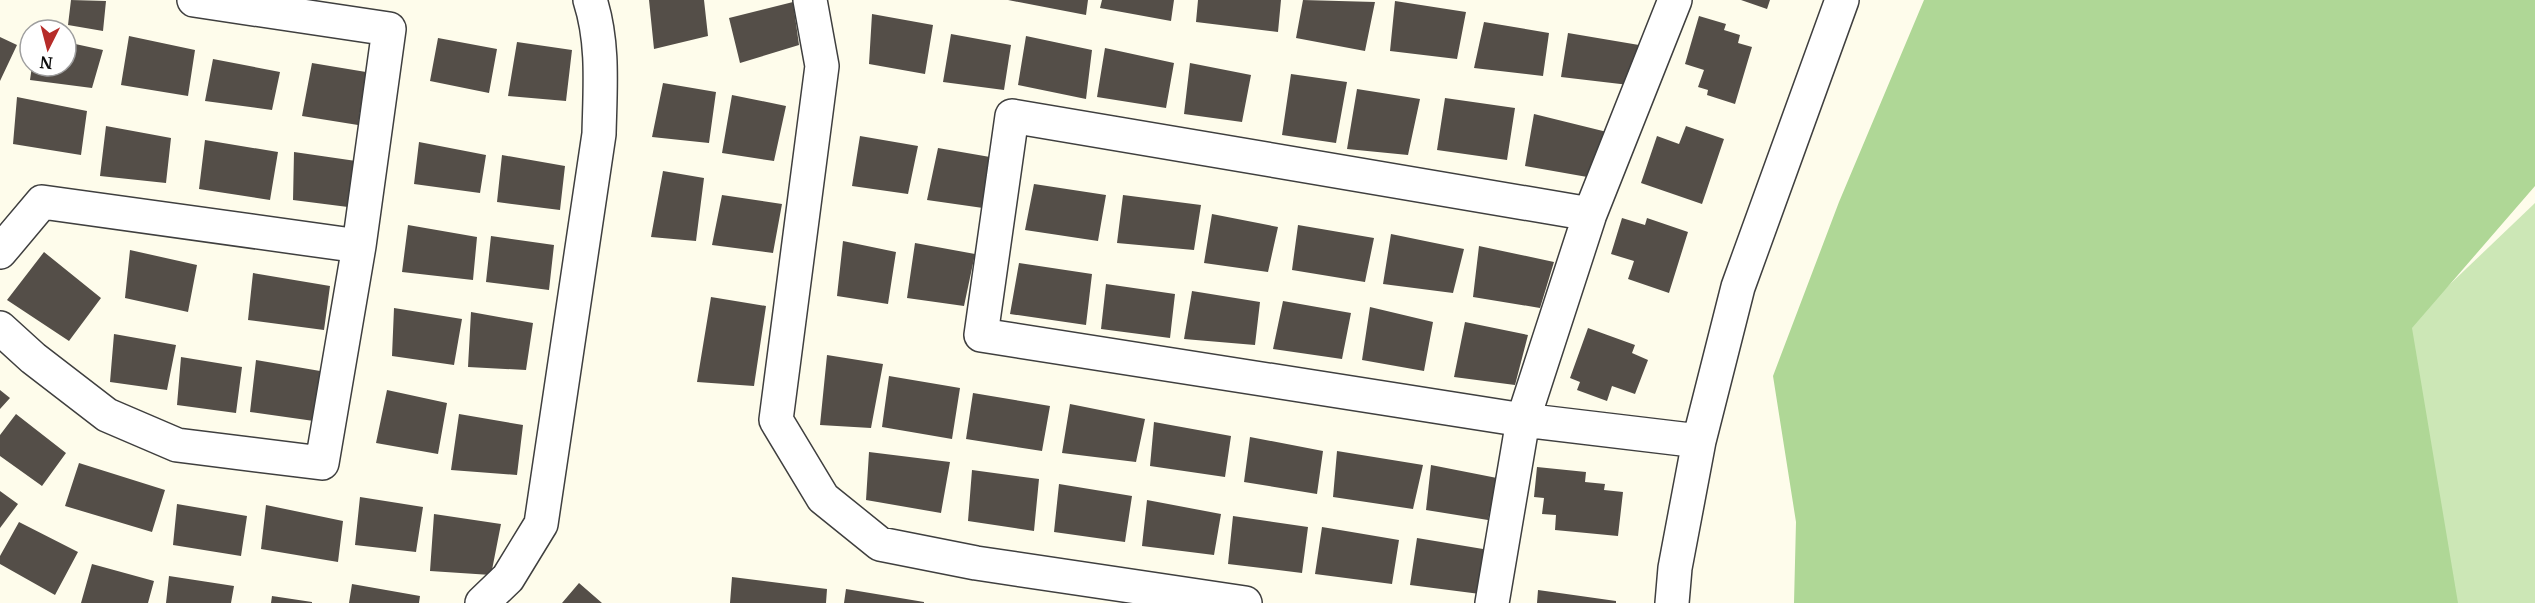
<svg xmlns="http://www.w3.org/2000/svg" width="2535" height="603" font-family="Merriweather,serif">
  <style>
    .green { fill: #cce7b6 }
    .forest { fill: #afd796 }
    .building { fill: #544e48 }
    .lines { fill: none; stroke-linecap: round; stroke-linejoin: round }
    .minor-casing { stroke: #3f3f3f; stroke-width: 36 }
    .minor { stroke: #fff; stroke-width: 33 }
  </style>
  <rect width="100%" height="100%" fill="#fefceb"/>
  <path class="green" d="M2535,203V603H2448L2401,331Z"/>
  <path class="forest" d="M1924,0H2535V186L2412,328L2458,603H1794L1796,522L1773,376L1839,202Z"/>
  <path class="building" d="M71,0L106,1L103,31L68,25Z
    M649,0H704L708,36L654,49Z
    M1008,0H1088L1086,15Z
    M1102,0H1174L1171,21L1100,8Z
    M1198,0H1281L1278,32L1196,22Z
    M1303,0L1375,2L1365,51L1296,38Z
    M1741,0H1770L1767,9Z
    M1395,1L1466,12L1457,59L1390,51Z
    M793,2L799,45L740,63L729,18Z
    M872,14L933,25L925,74L869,64Z
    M1699,16L1726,24L1724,30L1740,35L1738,43L1752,47L1735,104L1707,95L1708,90L1698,87L1704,70L1685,64Z
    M1484,22L1549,33L1543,76L1474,68Z
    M1568,33L1639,45L1629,85L1561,77Z
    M951,34L1011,45L1004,90L943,82Z
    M129,36L195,50L188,96L121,85Z
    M1026,36L1092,50L1086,99L1018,85Z
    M0,37L17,45L0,81Z
    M438,38L497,49L489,93L430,81Z
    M66,42L103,50L92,88L30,80L32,66H66Z
    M517,42L572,50L566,101L508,96Z
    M1105,48L1174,63L1166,108L1097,97Z
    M213,59L280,72L272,110L205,101Z
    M312,63L366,72L358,125L302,116Z
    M1190,63L1251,75L1242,122L1184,114Z
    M1291,74L1347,82L1336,143L1282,135Z
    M663,83L716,92L709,143L652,137Z
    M1357,89L1420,99L1408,155L1347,149Z
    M732,95L786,106L774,161L722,153Z
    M17,97L87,111L81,155L13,144Z
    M1445,98L1515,108L1507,160L1437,150Z
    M1534,114L1607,132L1593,178L1525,166Z
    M106,126L171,138L166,183L100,176Z
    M1686,126L1724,139L1702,204L1641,183L1657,136L1679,144Z
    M860,136L918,146L908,194L852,186Z
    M205,140L278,152L270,200L199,189Z
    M419,142L486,155L480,193L414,184Z
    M938,148L990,157L983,208L927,200Z
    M294,152L356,161L348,207L293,200Z
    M502,155L565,166L560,210L497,202Z
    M663,171L704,178L696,241L651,237Z
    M1034,184L1106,195L1098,241L1025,230Z
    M722,195L782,204L773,253L712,245Z
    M1123,195L1201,205L1194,250L1117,243Z
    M1212,214L1278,227L1268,272L1204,263Z
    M1622,218L1645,225L1647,218L1688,232L1669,293L1628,279L1634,261L1611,254Z
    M408,225L477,237L473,280L402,272Z
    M1298,225L1374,238L1365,282L1292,270Z
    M1391,234L1464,249L1453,293L1383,284Z
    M491,236L554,245L549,290L486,282Z
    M843,241L896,252L888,304L837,296Z
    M915,243L975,254L964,306L907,298Z
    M1479,246L1554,262L1540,308L1473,297Z
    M130,250L197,265L188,312L125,298Z
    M44,252L101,298L69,341L7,300Z
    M1019,263L1092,274L1086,325L1010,314Z
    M253,273L330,286L324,330L248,320Z
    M1106,284L1175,294L1170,338L1101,329Z
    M1192,291L1260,302L1255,345L1184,339Z
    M711,297L766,306L754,386L697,382Z
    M1283,301L1351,313L1342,359L1273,349Z
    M1370,307L1433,322L1424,371L1362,360Z
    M394,308L462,319L454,365L392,356Z
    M471,312L533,323L526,370L468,367Z
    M1465,322L1528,335L1515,385L1454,377Z
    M1588,328L1635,345L1632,353L1648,360L1635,394L1612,386L1607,401L1577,390L1580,382L1570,378Z
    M114,334L176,345L167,390L110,382Z
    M827,355L883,364L871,428L820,425Z
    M181,357L242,367L236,413L177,405Z
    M256,360L326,372L321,422L250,412Z
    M889,376L960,388L952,439L882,427Z
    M0,390L10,398L0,409Z
    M387,390L447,403L438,454L376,443Z
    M973,393L1050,406L1042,451L966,439Z
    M1070,404L1145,419L1136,462L1062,453Z
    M16,414L66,453L42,486L0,456V435Z
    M459,414L523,425L517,475L451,470Z
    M1154,422L1231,436L1225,477L1150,466Z
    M1250,437L1323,451L1317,494L1244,482Z
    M1337,451L1423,465L1413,509L1333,497Z
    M869,452L950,462L941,513L866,500Z
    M79,463L165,490L152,532L65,506Z
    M1431,465L1497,478L1488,520L1426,510Z
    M1537,467L1586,472L1585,482L1605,484L1604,490L1623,492L1618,536L1555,530L1556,515L1542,514L1544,498L1534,497Z
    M972,470L1039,479L1034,531L968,521Z
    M1059,484L1132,496L1125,542L1054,532Z
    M0,491L18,504L0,528Z
    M360,497L423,507L416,552L355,545Z
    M1147,500L1221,514L1214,555L1142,546Z
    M177,504L247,516L241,556L173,545Z
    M266,505L343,521L338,562L261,549Z
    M434,514L501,524L491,575L430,571Z
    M1233,516L1308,527L1302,573L1228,564Z
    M19,522L78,552L55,595L0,564V556Z
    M1322,527L1399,540L1392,584L1315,574Z
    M1417,538L1489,550L1480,594L1410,585Z
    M92,564L154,581L148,603H81Z
    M169,576L234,586L231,603H166Z
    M732,577L827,589L826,603H730Z
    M579,583L602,603H562Z
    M352,584L420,596L419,603H349Z
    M846,589L924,602V603H844Z
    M1538,590L1616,601V603H1537Z
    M272,596L312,602V603H271Z"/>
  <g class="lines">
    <g class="minor-casing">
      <path id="minor" d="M810,0L822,66L776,420L823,498L880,544L976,563L1245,603
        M1590,214L1012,116L981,335L1523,420L1699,441
        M0,252L42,202L359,246
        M0,328L33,358L107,415L177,445L322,463L359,246L389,29L194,0
        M482,603L508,578L541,524L599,134C600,89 604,43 590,0
        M1492,603L1523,420L1590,214L1675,0
        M1672,603L1675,568L1699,441L1738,287L1842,0"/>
    </g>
    <use href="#minor" class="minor"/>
  </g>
  <g transform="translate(48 48) rotate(186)"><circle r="28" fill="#ffffff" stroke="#9e9e9e" stroke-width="1.5"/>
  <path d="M0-4.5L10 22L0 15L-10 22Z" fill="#b62c29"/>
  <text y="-9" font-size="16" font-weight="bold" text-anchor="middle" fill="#0c0c0c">N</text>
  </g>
</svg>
